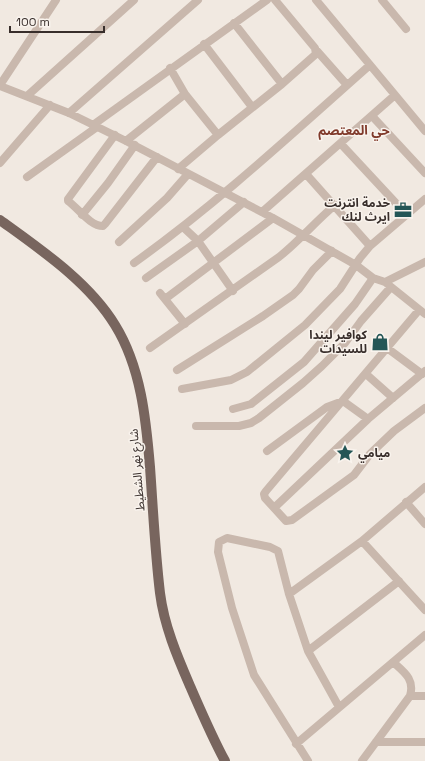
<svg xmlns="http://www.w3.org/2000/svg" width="425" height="761" font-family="'Space Grotesk','Noto Sans Arabic',sans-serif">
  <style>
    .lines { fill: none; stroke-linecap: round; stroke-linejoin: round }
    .minor { stroke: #c9b8ad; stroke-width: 8 }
    .major { stroke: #78655e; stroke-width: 10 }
    .labels { text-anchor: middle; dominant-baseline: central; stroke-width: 3; stroke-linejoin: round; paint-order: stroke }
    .poi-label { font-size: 12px; font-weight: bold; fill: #382e2b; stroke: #f9f3ed; text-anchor: end }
    .street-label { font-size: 12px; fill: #382e2b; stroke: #f9f3ed }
    .neighbourhood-label { font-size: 13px; font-weight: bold; fill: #803a2b; stroke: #f9f3ed }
  </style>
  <rect width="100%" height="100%" fill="#f1e9e1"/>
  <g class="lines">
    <path class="minor" d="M316,0L425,131
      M382,0L406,29
      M234,23L282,84
      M204,44L252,107
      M317,51L347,85
      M170,68L185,94L218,135
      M0,85L56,0
      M0,86L69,113L126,141L273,218L356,265L373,278L385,282L425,314
      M27,96L134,0
      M69,113L198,0
      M372,116L425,173
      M93,125L267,0
      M115,135L68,199V201C78,208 90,226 103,226L105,224L157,157
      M126,141L185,94
      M341,144L407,215
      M0,163L50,105
      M178,169L218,135L282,84L316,54L315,48L275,0
      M306,174L370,246
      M27,177L97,127
      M262,212L395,95
      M82,215L108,183L135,145
      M183,227L198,241L233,291
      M119,242L167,198L188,174
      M134,263C218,203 293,133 370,65
      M146,278L198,241L244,202
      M385,282L425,262
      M160,293L185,324
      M165,299L273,218
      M419,310L266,491L264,494L265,498L286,521L292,520L354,475L370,454L394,431L425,408
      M150,348L279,257C299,241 315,222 335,205
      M387,348L422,374
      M177,370L263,316L293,295L299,289L313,270L332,251
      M366,374L393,398
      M182,389L231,380L247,372L305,325L340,289L360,258L370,246L425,199
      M233,409L251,404L304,362L355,304L373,278
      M196,426H239L251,423L259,418L303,383L322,366L345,343L361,321L391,287
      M267,451L327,407L343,401L368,419
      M406,502L425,524
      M275,507L368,419L425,371
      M362,541L425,610
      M289,594L362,541L425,487
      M308,651L399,581
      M410,696H425
      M376,742H425
      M296,744L425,635
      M308,761L254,675L232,608L218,552L219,542L227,538L270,547L278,551L289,594L308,651L339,707
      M362,761L410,696C415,679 404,672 393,662"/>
    <path class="major" d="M0,220C40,249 89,282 115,325C141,367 146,419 150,467C153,509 155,551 160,593C164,625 177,656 190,686C201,711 212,737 225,761"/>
  </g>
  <defs>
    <g id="office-bare" transform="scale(1.38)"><path d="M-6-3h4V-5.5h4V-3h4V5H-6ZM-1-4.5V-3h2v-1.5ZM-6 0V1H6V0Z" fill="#245656" stroke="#f9f3ed" stroke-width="2.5" paint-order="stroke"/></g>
    <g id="shop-bare" transform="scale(1.38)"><path d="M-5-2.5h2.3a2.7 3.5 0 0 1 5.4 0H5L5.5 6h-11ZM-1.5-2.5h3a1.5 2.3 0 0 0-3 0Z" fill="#245656" stroke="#f9f3ed" stroke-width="2.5" paint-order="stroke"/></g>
    <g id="sight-bare" transform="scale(1.38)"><path d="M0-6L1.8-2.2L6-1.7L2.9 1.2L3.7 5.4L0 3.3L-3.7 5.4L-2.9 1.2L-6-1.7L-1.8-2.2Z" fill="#245656" stroke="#f9f3ed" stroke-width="2.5" paint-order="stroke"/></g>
  </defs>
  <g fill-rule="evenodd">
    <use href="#office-bare" x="403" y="210"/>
    <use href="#shop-bare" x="380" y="342"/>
    <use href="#sight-bare" x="345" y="453"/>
  </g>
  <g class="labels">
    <g class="poi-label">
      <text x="390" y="203">خدمة انترنت<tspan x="390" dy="14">ايرث لنك</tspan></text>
      <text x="367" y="335">كوافير ليندا<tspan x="367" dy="14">للسيدات</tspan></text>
      <text x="358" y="453" text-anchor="start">ميامي</text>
    </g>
    <g class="street-label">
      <text transform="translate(137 470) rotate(-95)">شارع نهر الشطيط</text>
    </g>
    <g class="neighbourhood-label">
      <text x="354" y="130">حي المعتصم</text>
    </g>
  </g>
  <path d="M10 26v6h94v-6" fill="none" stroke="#382e2b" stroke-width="2"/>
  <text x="16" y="26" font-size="12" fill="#382e2b" stroke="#f9f3ed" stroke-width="3" paint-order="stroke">100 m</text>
</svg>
